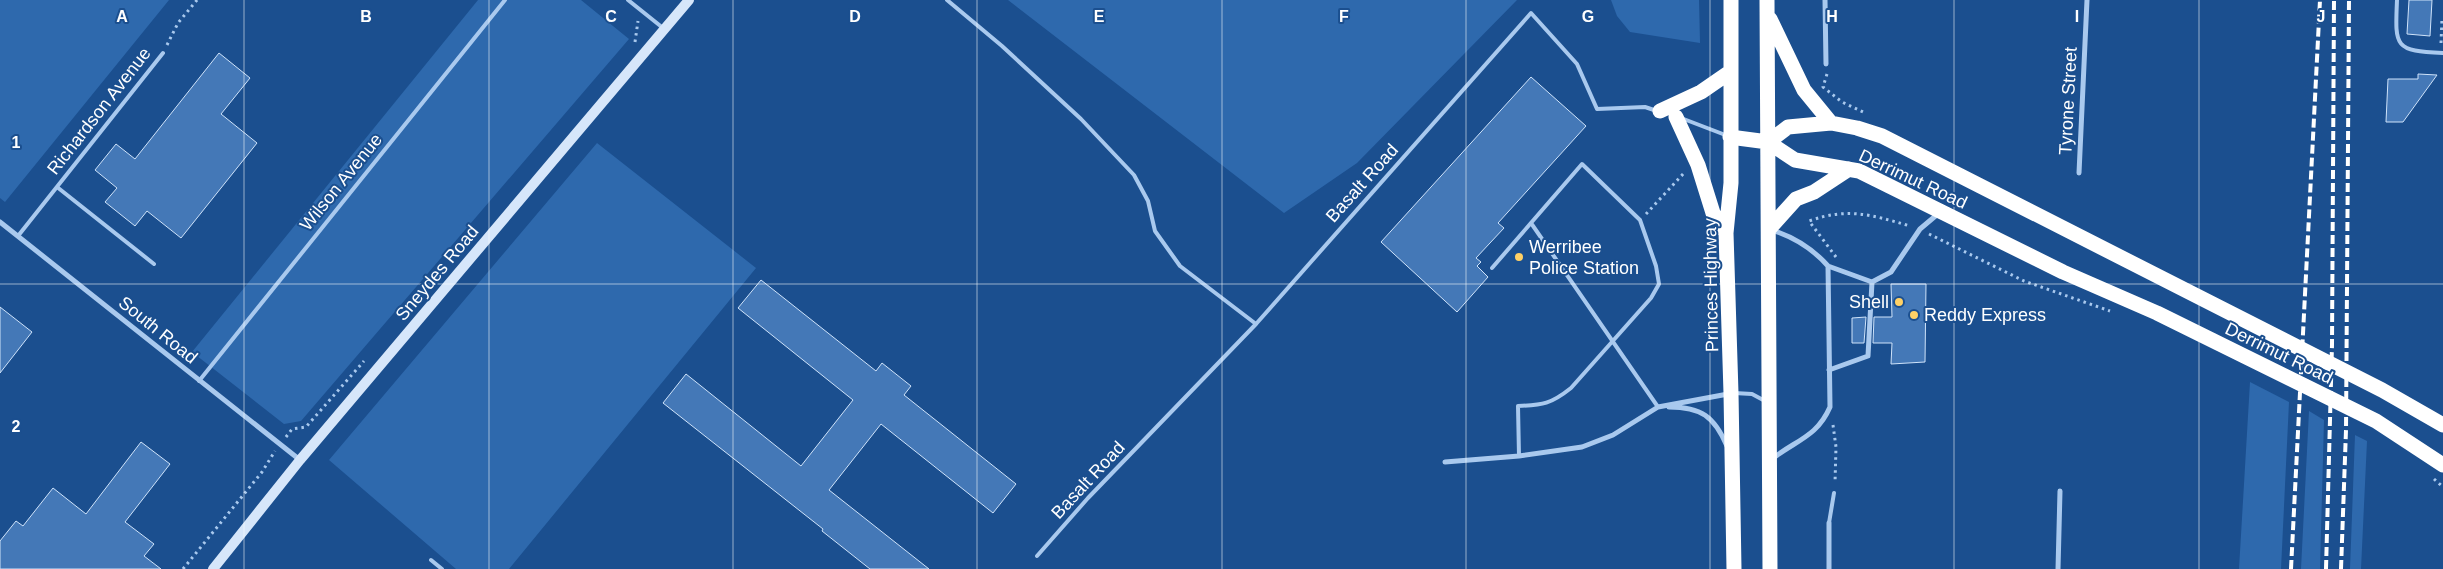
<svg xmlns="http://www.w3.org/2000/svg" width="2443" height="569" font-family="Arial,sans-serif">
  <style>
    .green { fill: #2e69ad }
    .building { fill: #4478b7; stroke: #cfe3fa }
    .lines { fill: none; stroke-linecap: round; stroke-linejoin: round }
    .path { stroke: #a9c9ee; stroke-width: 3; stroke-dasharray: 2.5 4; stroke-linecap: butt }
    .lane { stroke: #a9c9ee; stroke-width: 4 }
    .street { stroke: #a9c9ee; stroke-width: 5 }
    .secondary { stroke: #d6e6fa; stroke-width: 10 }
    .highway { stroke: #fff; stroke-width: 15 }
    .rail { stroke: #fff; stroke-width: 4; stroke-dasharray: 9 4; stroke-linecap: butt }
    .grid { fill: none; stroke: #fff; stroke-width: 1; stroke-opacity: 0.55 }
    .poi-dot { fill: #ffd166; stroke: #1b4f8f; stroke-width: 2 }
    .labels { text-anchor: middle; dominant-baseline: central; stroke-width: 4; stroke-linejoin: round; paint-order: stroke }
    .street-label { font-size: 18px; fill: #fff; stroke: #1b4f8f }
    .poi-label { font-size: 18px; fill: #fff; stroke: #1b4f8f; text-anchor: start }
    .grid-label { font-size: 16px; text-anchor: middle; font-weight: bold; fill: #fff; stroke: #1b4f8f; stroke-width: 4; stroke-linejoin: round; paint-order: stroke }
  </style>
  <rect width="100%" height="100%" fill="#1b4f8f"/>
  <path class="green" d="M0,0H169L5,202L0,198Z
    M478,0H581L629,39L301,421L284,424L192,352Z
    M1008,0H1517L1357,163L1284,213Z
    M1611,0H1699L1700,43L1630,32L1617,16Z
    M597,143L756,268L509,569H456L329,460Z
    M2250,382L2289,402L2281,569H2239Z
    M2309,411L2324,420L2320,569H2301Z
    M2355,435L2367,441L2361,569H2350Z"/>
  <path class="building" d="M2409,0H2432L2430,36L2407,34Z
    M219,53L250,78L221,114L257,143L181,238L147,211L135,226L105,202L117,188L95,170L116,144L135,159Z
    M2418,74L2437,75L2403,122H2386L2388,79H2418Z
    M1531,77L1586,126L1498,223L1504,228L1476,258L1481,262L1477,266L1488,277L1457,312L1381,242Z
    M761,280L876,371L882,363L911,386L904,395L1016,484L993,513L881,424L829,490L929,569H870L822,531L823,529L663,403L686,374L801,466L853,400L738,308Z
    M1891,284H1926L1925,362L1891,364L1892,343H1873L1874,317H1892Z
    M0,307L32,332L0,373Z
    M1866,317L1864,343H1852V318Z
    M141,442L170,464L125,522L154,544L144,556L161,569H0V541L16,521L23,526L53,488L86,514Z"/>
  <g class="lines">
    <path class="path" d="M635,42L638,21
      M2441,43L2442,18
      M167,45L178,23L197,0
      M1827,74L1823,87L1842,102L1863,112
      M1646,214L1684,173
      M1929,234L2024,281L2110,311
      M1836,257L1809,221C1848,207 1872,215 1910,226
      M1833,425L1836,447L1835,483
      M286,437L292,429L306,427L364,361
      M2434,479L2443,487
      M183,569L262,472L275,451"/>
    <path class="lane" d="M628,0L663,28
      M947,0L1002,46L1081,119L1134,175L1148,201L1155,231L1180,266L1256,324
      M2397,0C2395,47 2394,51 2443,53
      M1681,118L1728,136
      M57,187L154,264
      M1531,223L1658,407
      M18,236L163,53
      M1492,268L1582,164L1640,220L1656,266L1659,284L1651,298L1571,388C1551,404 1543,405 1518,406L1519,456
      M199,381L505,0
      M1734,393L1752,394L1765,401
      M1829,523L1834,493
      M1037,556L1088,498L1256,324L1531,13L1577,64L1597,109L1645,107L1657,111
      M431,560L442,569"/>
    <path class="street" d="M1825,0L1826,64
      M2079,173L2087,0
      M0,222L300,460
      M1772,230C1794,237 1813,249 1828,266L1830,407C1817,437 1796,440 1772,459
      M1828,266L1872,282
      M1829,370L1868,356L1872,282L1891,272L1920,229L1939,213
      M1669,407C1701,407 1714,416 1727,446
      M1445,462L1519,456L1582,447L1613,435L1658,407L1728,394
      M1829,523V569
      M2058,569L2060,491"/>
    <path class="secondary" d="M213,569L300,460L689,0"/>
    <path class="highway" d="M1731,0V183L1726,233L1731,393L1734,569
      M1767,0L1770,569
      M1770,19L1804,90L1831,123
      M1660,111L1701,92L1730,72
      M1676,117L1698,165L1713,213L1726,233
      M1730,137L1768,142L1795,160L1859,171L2063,272L2157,313L2376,421L2443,465
      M1768,142L1788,127L1831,123L1857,128L1882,136L2315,356L2382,390L2443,425
      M1769,229L1796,199L1814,192L1849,169"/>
    <path class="rail" d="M2291,569L2320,0
      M2326,569L2332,345L2334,0
      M2341,569L2346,430L2349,0"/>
  </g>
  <path class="grid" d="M244,0V569M489,0V569M733,0V569M977,0V569M1222,0V569M1466,0V569M1710,0V569M1954,0V569M2199,0V569M0,284H2443"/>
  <g class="poi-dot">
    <circle cx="1519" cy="257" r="5"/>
    <circle cx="1899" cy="302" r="5"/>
    <circle cx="1914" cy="315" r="5"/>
  </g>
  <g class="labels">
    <g class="street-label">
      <text transform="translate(2068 101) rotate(-87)">Tyrone Street</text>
      <text transform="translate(99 111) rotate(-52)">Richardson Avenue</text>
      <text transform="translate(1913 179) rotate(25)">Derrimut Road</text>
      <text transform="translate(341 182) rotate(-51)">Wilson Avenue</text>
      <text transform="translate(1362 183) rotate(-48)">Basalt Road</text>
      <text transform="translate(437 273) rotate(-50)">Sneydes Road</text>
      <text transform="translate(1711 285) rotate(-91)">Princes Highway</text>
      <text transform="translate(158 330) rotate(39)">South Road</text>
      <text transform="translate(2279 353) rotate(26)">Derrimut Road</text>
      <text transform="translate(1088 480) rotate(-47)">Basalt Road</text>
    </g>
    <g class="poi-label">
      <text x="1529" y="247">Werribee<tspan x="1529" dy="21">Police Station</tspan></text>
      <text x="1889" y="302" text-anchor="end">Shell</text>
      <text x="1924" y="315">Reddy Express</text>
    </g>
  </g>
  <g class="grid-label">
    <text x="122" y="22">A</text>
    <text x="366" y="22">B</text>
    <text x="611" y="22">C</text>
    <text x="855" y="22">D</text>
    <text x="1099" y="22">E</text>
    <text x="1344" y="22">F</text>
    <text x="1588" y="22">G</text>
    <text x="1832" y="22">H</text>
    <text x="2077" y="22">I</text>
    <text x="2321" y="22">J</text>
    <text x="16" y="148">1</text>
    <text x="16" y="432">2</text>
  </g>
</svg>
